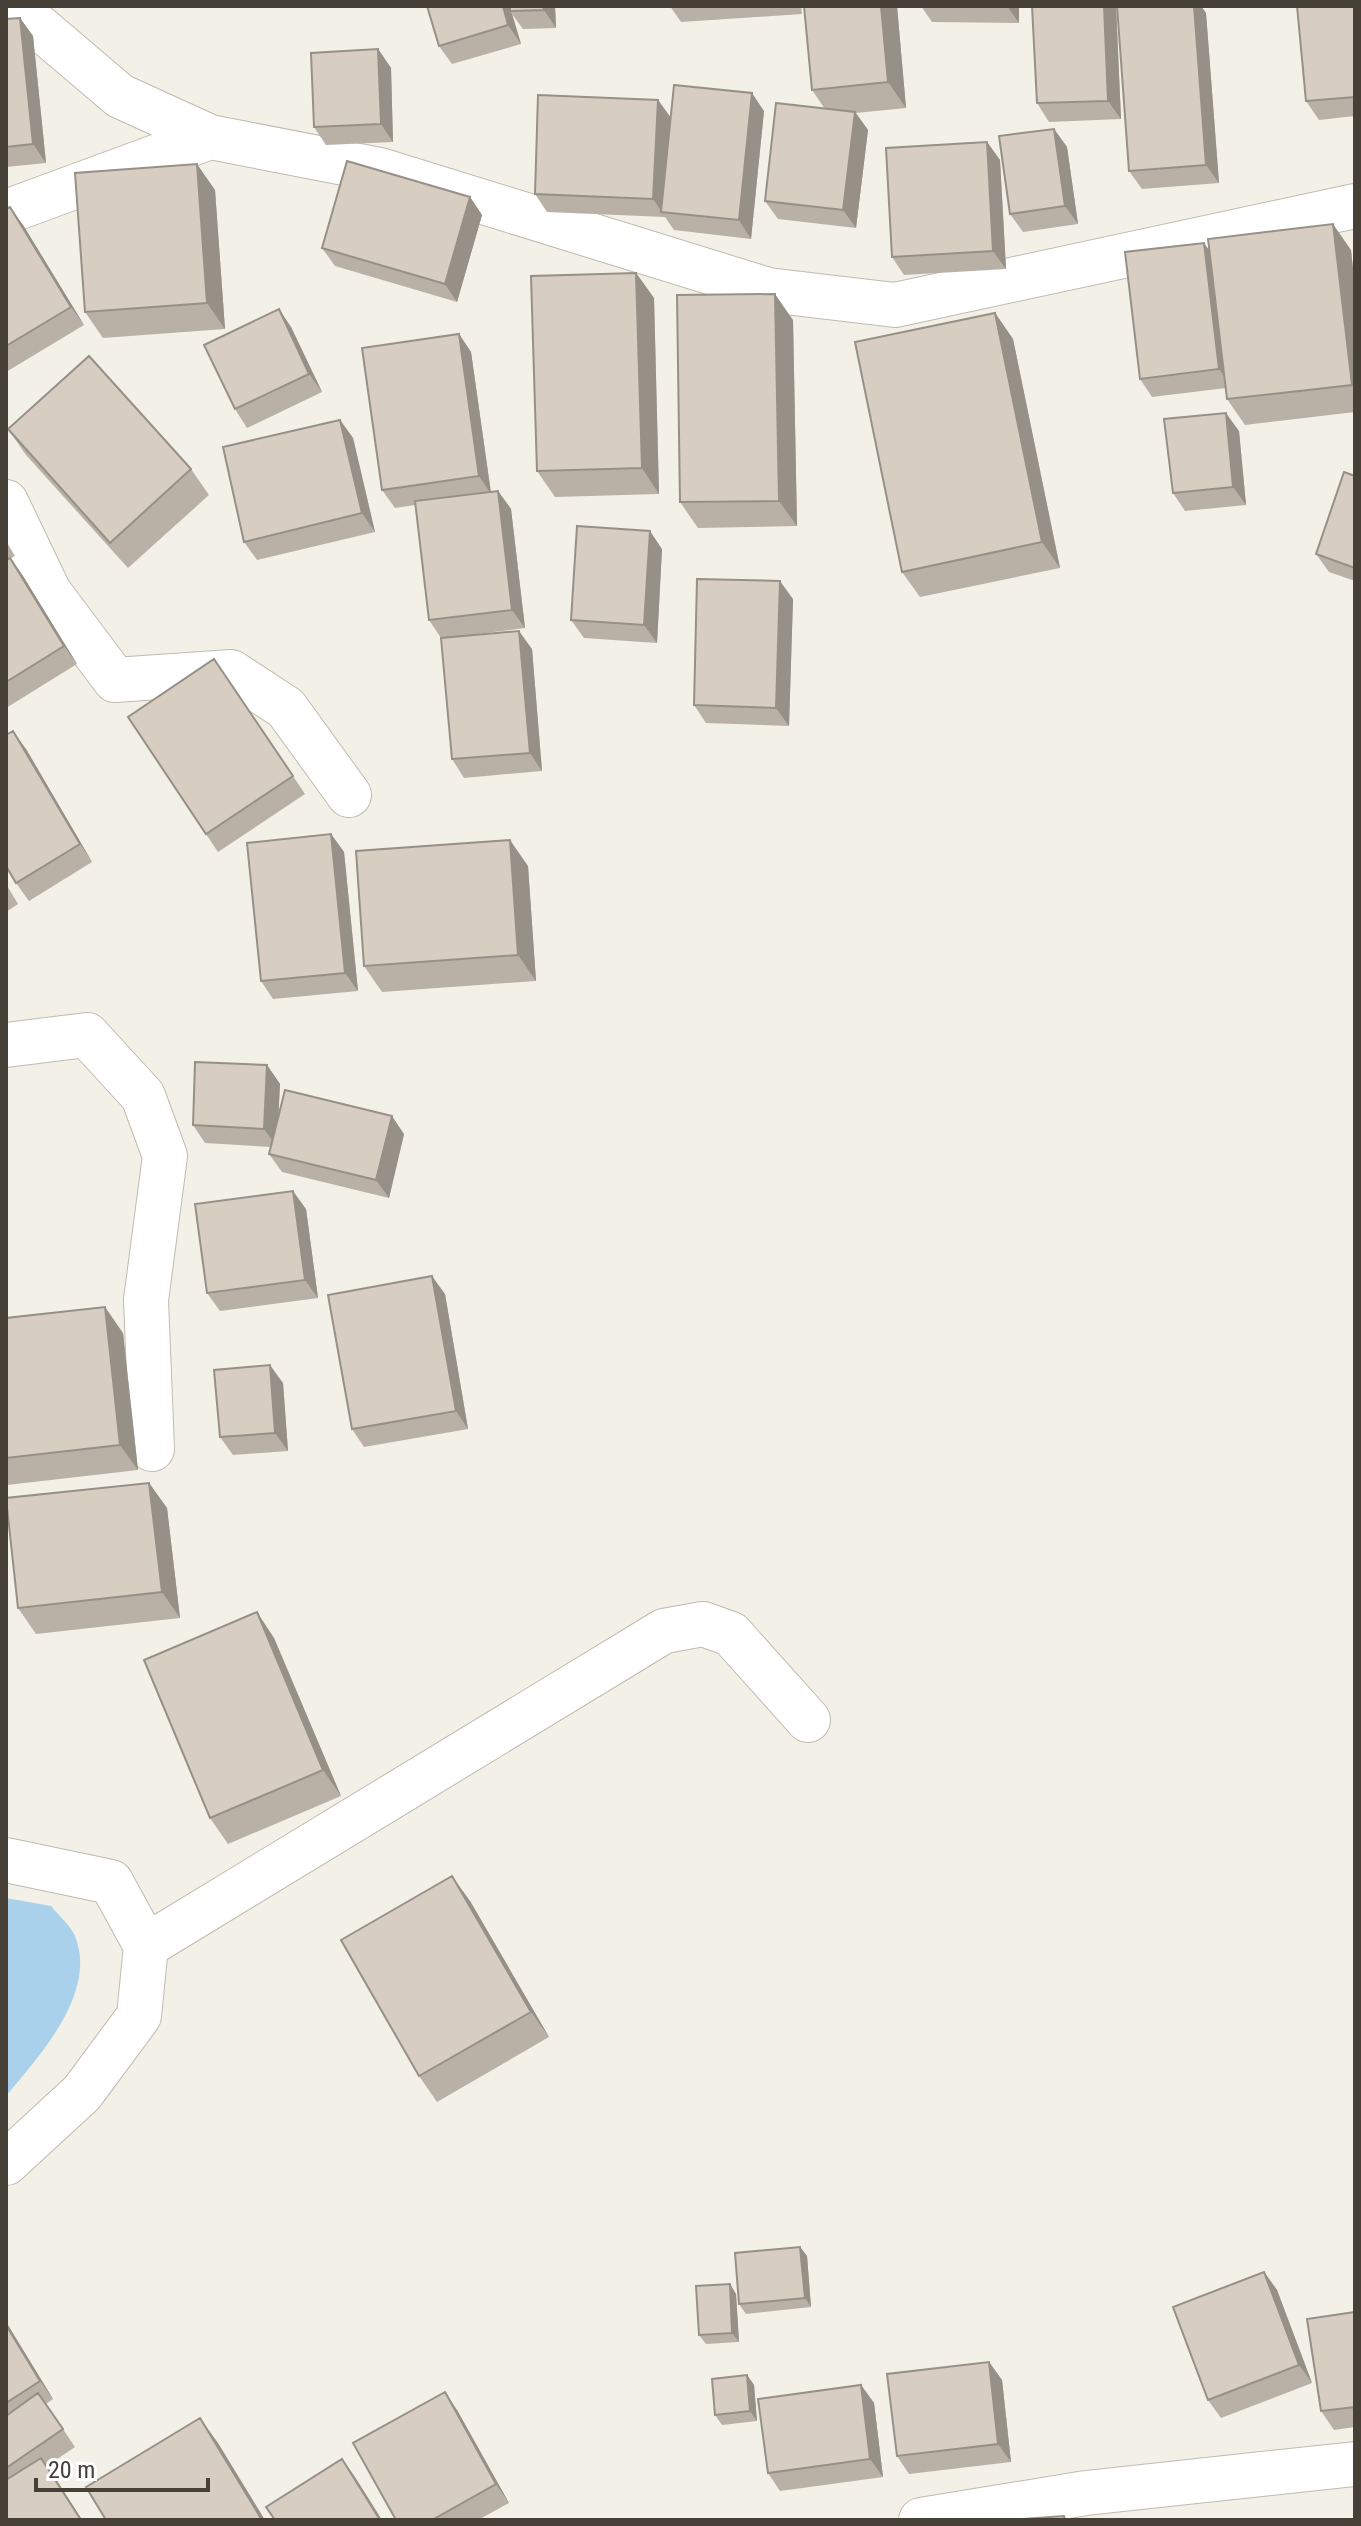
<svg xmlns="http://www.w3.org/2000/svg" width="1361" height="2526" font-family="'Roboto Condensed',sans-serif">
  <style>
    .water { fill: #a9d1ec }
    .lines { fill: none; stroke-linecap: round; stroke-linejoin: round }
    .minor-casing { stroke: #c1baae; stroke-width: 46 }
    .minor { stroke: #fff; stroke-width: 44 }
    .wall { fill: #b9b1a6 }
    .shaded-wall { fill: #969087 }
    .building { fill: #d7cec1; stroke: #969087; stroke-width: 2 }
  </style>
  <rect width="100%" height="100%" fill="#f3f0e8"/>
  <path class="water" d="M6,1898L51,1906C58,1915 71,1926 75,1936C98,1993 39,2056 6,2096Z"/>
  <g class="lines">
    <g class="minor-casing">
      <path id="minor" d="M14,6L120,96L210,137L380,170L768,290L895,305L1355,206
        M6,212L210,137
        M6,502L49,592L115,680L231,672L286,708L349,795
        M6,1045L87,1035L143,1096L165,1156L146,1300L152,1449
        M6,1860L111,1882L146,1946L139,2016L82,2093L6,2163
        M146,1946L664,1631L703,1624L731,1634L808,1720
        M921,2520L1086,2493L1355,2464"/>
    </g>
    <use href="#minor" class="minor"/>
  </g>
  <path class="wall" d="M427,6H555L556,28L523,29L512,14L521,44L452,64L439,46Z
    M670,6H801L802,14L681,22Z
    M804,6H897L906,108L856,113L868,130L856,228L778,219L765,201L825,109L812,90Z
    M921,6H1019V23L932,22Z
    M1116,6L1121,119L1049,122L1037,103Z
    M1194,6H1201L1206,13L1219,183L1142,189L1129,171Z
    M1355,6V116L1319,120L1306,101Z
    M20,18L33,36L46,163L6,167V19Z
    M378,49L391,68L393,142L326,145L314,127Z
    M658,100L671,118L764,111L751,239L674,230L665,217L547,212L535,194Z
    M1054,129L1067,147L1078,224L1023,232L1010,214Z
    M987,142L1000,160L1006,269L904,275L892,257Z
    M215,190L225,329L103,338L85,312Z
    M470,197L482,215L457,302L335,266L322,248Z
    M6,209L23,225L84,325L6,372Z
    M1209,250H1351L1355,287V412L1245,425L1227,399L1226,388L1152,397L1140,379Z
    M636,273L654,298L659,494L555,497L537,471Z
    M995,313L1013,339L1060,568L920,597L902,572Z
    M793,320L797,526L698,528L680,502Z
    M291,327L322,392L247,428L235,409Z
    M459,334L471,352L491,492L498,491L511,509L525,628L454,637L532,649L542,771L464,778L452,759L441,638L429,620L415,505L395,508L382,490Z
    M340,420L353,438L375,532L257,560L244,542Z
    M8,429L191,469L209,495L128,568L26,455Z
    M1239,431L1246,505L1185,511L1173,493Z
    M1355,476V581L1329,572L1316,554Z
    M6,541L15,556L11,558L23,576L77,664L6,708Z
    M662,549L657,643L584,638L571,620Z
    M793,599L789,726L706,723L694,705Z
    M227,677L305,794L218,852L206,834Z
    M26,749L92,862L29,901L16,883Z
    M331,834L344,852L358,991L273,999L261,981Z
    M528,866L536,981L382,992L364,966Z
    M6,884L18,904L6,912Z
    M267,1065L280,1084L278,1117L404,1134L389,1198L282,1172L269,1154L271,1147L205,1143L193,1125Z
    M306,1209L318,1298L220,1311L207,1293Z
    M445,1294L468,1429L364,1447L352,1429Z
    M6,1318L123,1333L138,1470L7,1485Z
    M283,1383L288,1451L233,1455L220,1437Z
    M149,1483L167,1508L180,1618L36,1634L18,1608Z
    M274,1638L341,1796L228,1844L210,1818Z
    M470,1901L549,2037L437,2102L419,2076Z
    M800,2247L807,2256L811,2307L746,2314L739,2304Z
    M1264,2272L1277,2290L1312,2383L1221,2418L1208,2400Z
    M730,2284L736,2294L739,2342L706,2344L699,2335Z
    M1355,2312V2427L1334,2430L1321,2411Z
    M6,2322L53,2399L46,2404L75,2447L47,2466L82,2520H6Z
    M989,2362L1002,2380L1011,2462L909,2474L897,2456Z
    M747,2375L754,2385L757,2421L722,2425L715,2415Z
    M861,2385L874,2403L883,2477L780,2491L768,2473Z
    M457,2410L509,2503L478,2520H396Z"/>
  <path class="shaded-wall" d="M503,6H510V11L512,14L521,44L508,25Z
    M543,6H555L556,28L544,10Z
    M881,6H897L906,108L888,82Z
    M1007,6H1019V23Z
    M1104,6H1116L1121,119L1108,101Z
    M1194,6H1201L1206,13L1219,183L1206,165Z
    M20,18L33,36L46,163L33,144Z
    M378,49L391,68L393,142L381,124Z
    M752,93L764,111L751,239L739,220Z
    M658,100L671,118L662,212L653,199Z
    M855,112L868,130L856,228L843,210Z
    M1054,129L1067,147L1078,224L1065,206Z
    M987,142L1000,160L1006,269L993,251Z
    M197,164L215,190L225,329L207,303Z
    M470,197L482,215L457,302L445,284Z
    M10,207L23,225L84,325L71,307Z
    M1333,224L1351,250L1355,287V390L1352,385Z
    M1204,243L1217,261L1232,387L1219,369Z
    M636,273L654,298L659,494L642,468Z
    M775,294L793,320L797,526L779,501Z
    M279,309L291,327L322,392L309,374Z
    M995,313L1013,339L1060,568L1042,542Z
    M459,334L471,352L491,494L479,476Z
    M1226,413L1239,431L1246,505L1233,487Z
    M340,420L353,438L375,532L362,513Z
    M498,491L511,509L525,628L512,610Z
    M650,531L662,549L657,643L644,625Z
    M10,558L23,576L77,664L64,646Z
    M780,581L793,599L789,726L776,708Z
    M519,631L532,649L542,771L530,753Z
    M13,731L26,749L92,862L80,844Z
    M331,834L344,852L358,991L345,973Z
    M510,840L528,866L536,981L518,955Z
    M267,1065L280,1084L277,1147L264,1129Z
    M392,1116L404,1134L389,1198L376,1180Z
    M293,1191L306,1209L318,1298L305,1280Z
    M432,1276L445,1294L468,1429L456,1411Z
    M105,1307L123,1333L138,1470L120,1445Z
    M270,1365L283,1383L288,1451L275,1433Z
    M149,1483L167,1508L180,1618L162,1592Z
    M257,1612L274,1638L341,1796L323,1770Z
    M452,1876L470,1901L549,2037L531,2012Z
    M800,2247L807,2256L811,2307L805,2298Z
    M1264,2272L1277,2290L1312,2383L1299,2365Z
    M730,2284L736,2294L739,2342L732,2333Z
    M6,2322L53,2399L40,2381L6,2325Z
    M989,2362L1002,2380L1011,2462L998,2444Z
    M747,2375L754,2385L757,2421L750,2411Z
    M861,2385L874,2403L883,2477L870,2459Z
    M445,2392L457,2410L509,2503L496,2484Z
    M200,2418L218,2443L265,2520H262Z
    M41,2458L54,2476L82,2520H81Z
    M342,2459L355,2477L382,2520H380Z"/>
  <path class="building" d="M427,6H503L508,25L439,46Z
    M510,6H543L544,10L510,11Z
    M804,6H881L888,82L812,90Z
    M1032,6H1104L1108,101L1037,103Z
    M1117,6H1194L1206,165L1129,171Z
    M1297,6H1355V97L1306,101Z
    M20,18L33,144L6,147V19Z
    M378,49L381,124L314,127L311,53Z
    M674,85L752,93L739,220L661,212Z
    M538,95L658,100L653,199L535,194Z
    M776,103L855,112L843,210L765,201Z
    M1054,129L1065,206L1010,214L999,136Z
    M987,142L993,251L892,257L886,148Z
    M347,161L470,197L445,284L322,248Z
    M197,164L207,303L85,312L75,173Z
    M10,207L71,307L6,346V209Z
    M1333,224L1352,385L1227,399L1208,239Z
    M1204,243L1219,369L1140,379L1125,252Z
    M636,273L642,468L537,471L531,276Z
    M775,294L779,501L680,502L677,295Z
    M279,309L309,374L235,409L204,345Z
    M995,313L1042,542L902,572L855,342Z
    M459,334L479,476L382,490L362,348Z
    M89,356L191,469L110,543L8,429Z
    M1226,413L1233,487L1173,493L1164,419Z
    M340,420L362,513L244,542L223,447Z
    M1344,472L1355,476V568L1316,554Z
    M498,491L512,610L429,620L415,501Z
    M577,526L650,531L644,625L571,620Z
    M10,558L64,646L6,682V560Z
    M697,579L780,581L776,708L694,705Z
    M519,631L530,753L452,759L441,638Z
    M214,659L293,776L206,834L128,717Z
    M13,731L80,844L16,883L6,866V735Z
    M331,834L345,973L261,981L247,843Z
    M510,840L518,955L364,966L356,851Z
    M195,1062L267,1065L264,1129L193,1125Z
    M285,1090L392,1116L376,1180L269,1154Z
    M293,1191L305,1280L207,1293L195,1204Z
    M432,1276L456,1411L352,1429L328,1295Z
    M105,1307L120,1445L6,1458V1318Z
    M270,1365L275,1433L220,1437L214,1370Z
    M149,1483L162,1592L18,1608L6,1498Z
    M257,1612L323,1770L210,1818L144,1660Z
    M452,1876L531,2012L419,2076L341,1940Z
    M800,2247L805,2298L739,2304L735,2253Z
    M1264,2272L1299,2365L1208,2400L1173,2307Z
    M730,2284L732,2333L699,2335L696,2286Z
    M1355,2312V2407L1321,2411L1307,2319Z
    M6,2325L40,2381L6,2403Z
    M989,2362L998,2444L897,2456L887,2374Z
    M747,2375L750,2411L715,2415L712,2379Z
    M861,2385L870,2459L768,2473L758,2399Z
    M445,2392L496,2484L432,2520H396L353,2443Z
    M38,2393L63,2429L6,2468V2416Z
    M200,2418L262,2520H106L86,2487Z
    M41,2458L81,2520H6V2480Z
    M342,2459L380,2520H275L266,2507Z
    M1064,2516L1065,2520H1009Z"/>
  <rect width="1361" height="2526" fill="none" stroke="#464037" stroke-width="16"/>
  <path d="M36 2478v12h172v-12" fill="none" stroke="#464037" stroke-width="4"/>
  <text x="48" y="2478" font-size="24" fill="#464037" stroke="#ffffff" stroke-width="6" paint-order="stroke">20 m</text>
</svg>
